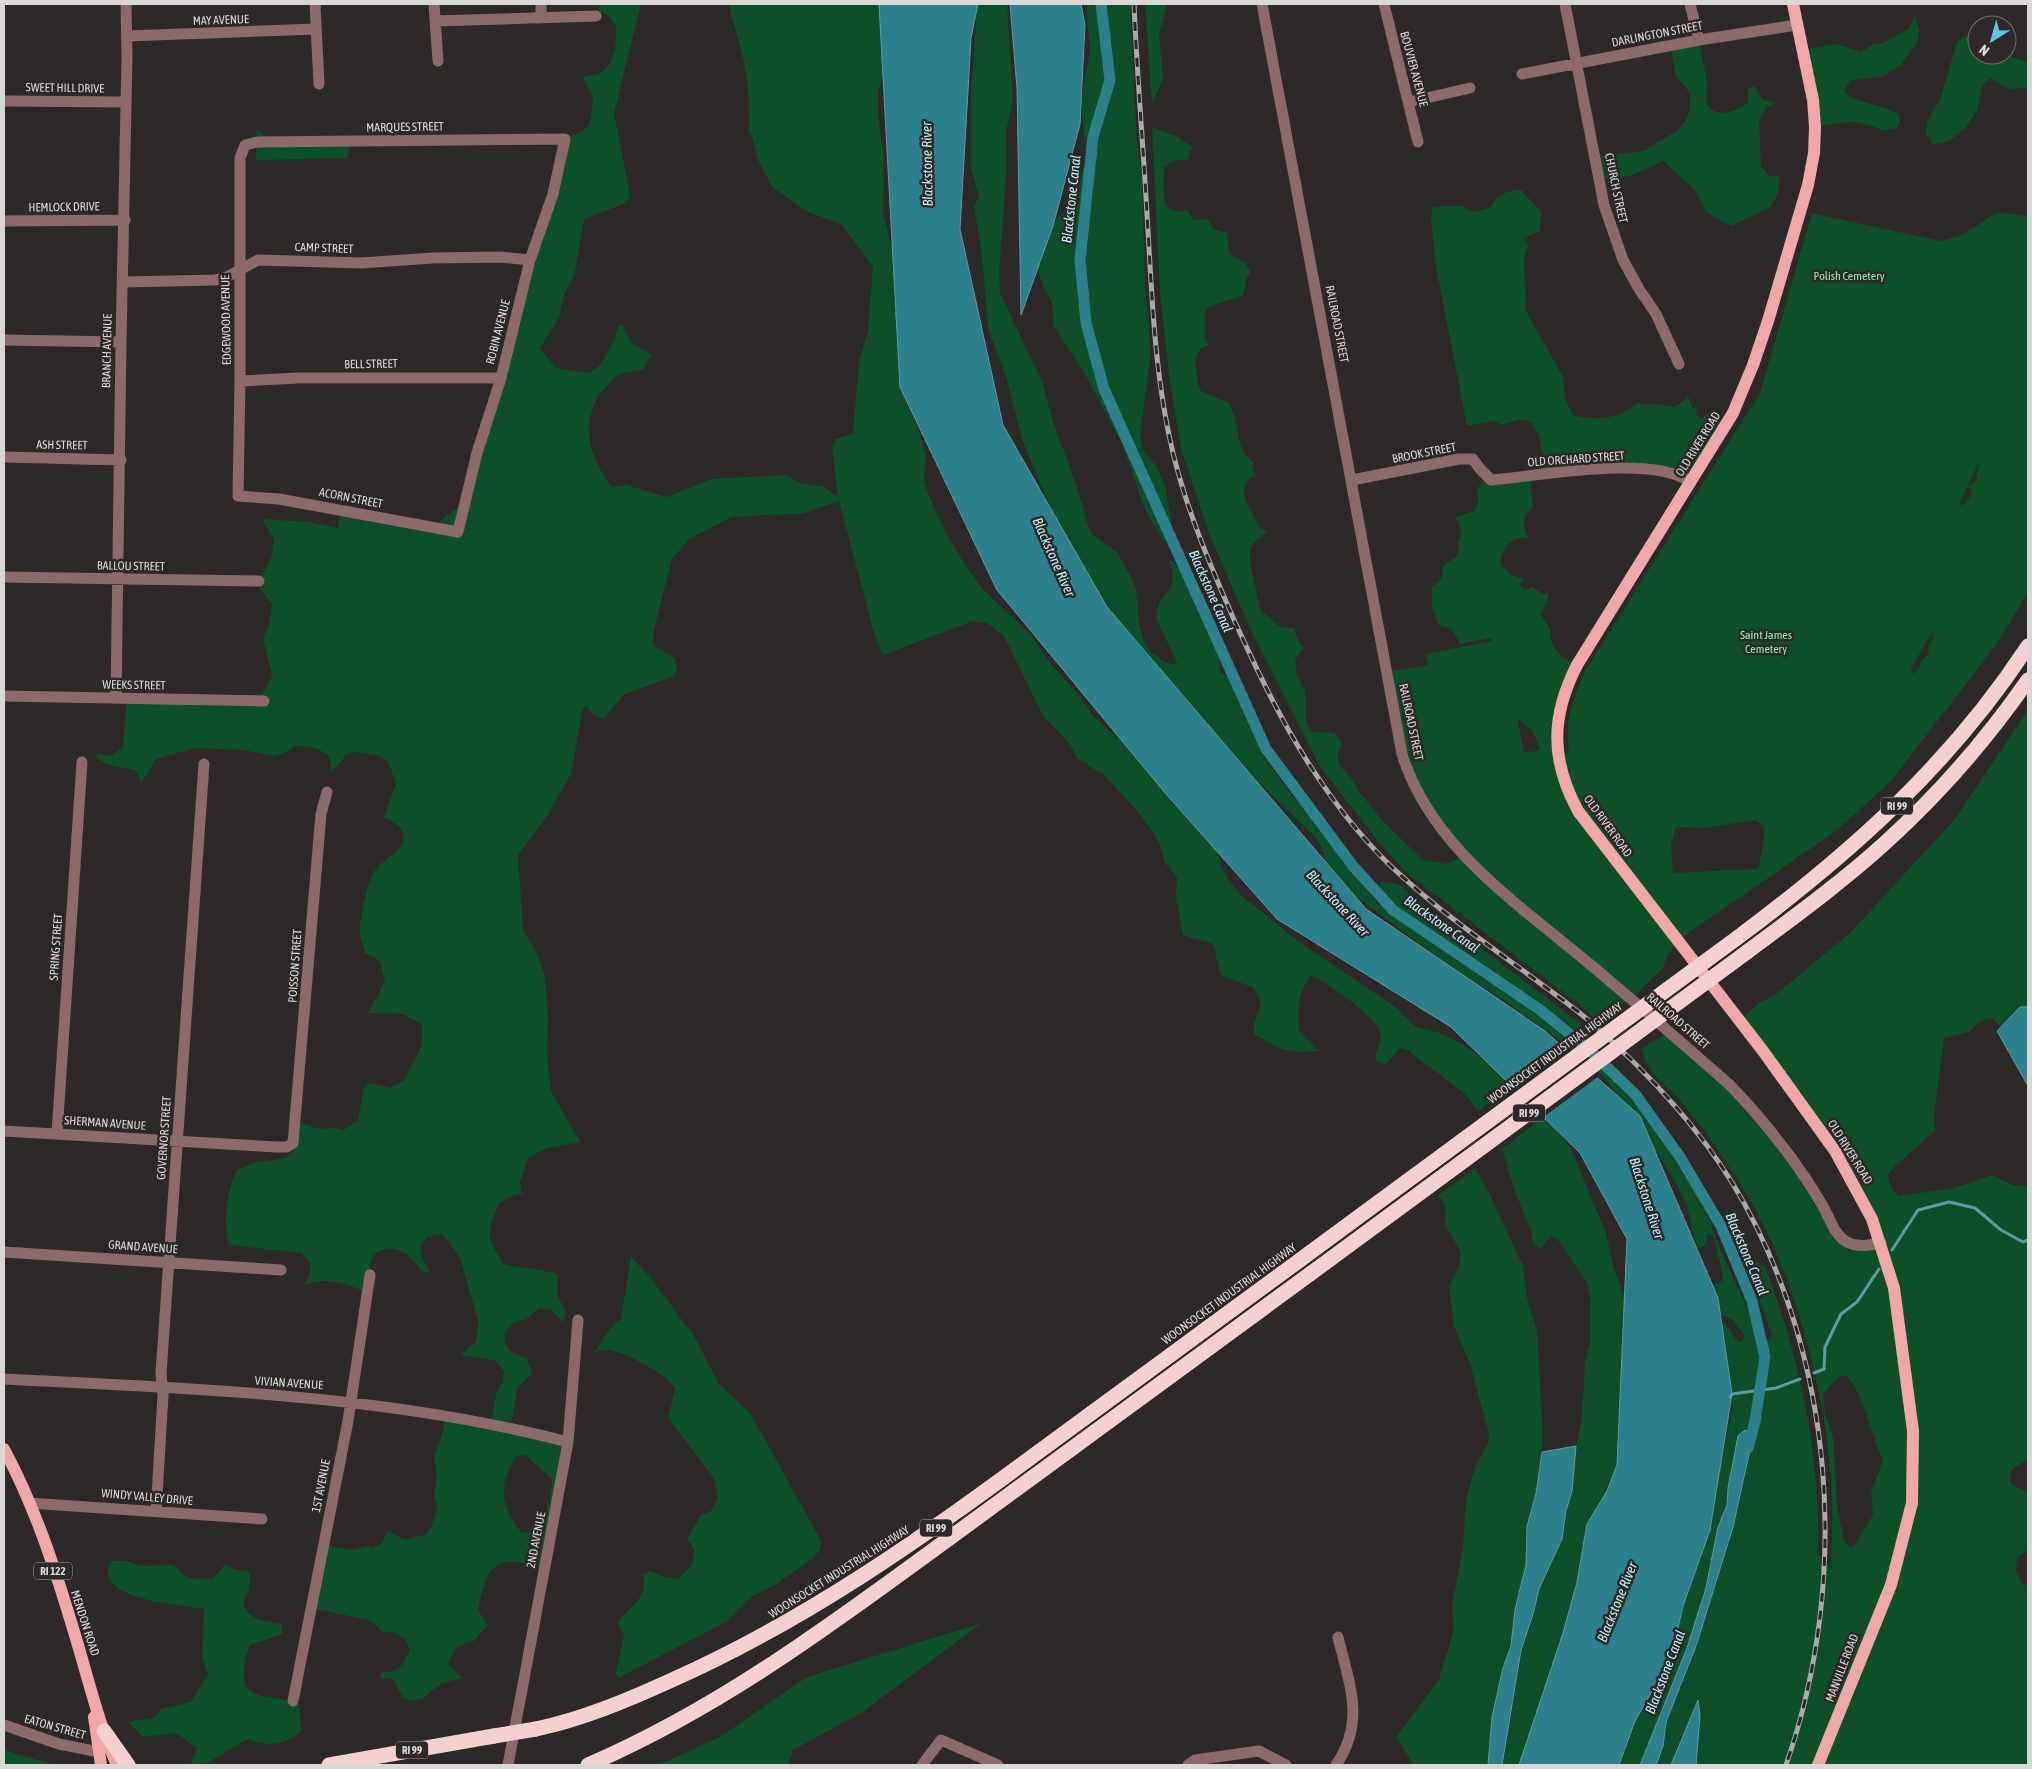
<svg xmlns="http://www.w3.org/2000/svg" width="2032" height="1769" font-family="'Asap Condensed',sans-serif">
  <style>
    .green { fill: #0d4f29; fill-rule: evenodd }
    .water { fill: #2c808c; stroke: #609aa2 }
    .pier { fill: #2d2928 }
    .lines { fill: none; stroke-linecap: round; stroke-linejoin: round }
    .stream { stroke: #609aa2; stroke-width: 3 }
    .canal { stroke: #2c808c; stroke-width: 11 }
    .minor { stroke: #8c696a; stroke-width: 11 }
    .major { stroke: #efa7a9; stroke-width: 12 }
    .highway { stroke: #f4d0d0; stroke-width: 15 }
    .rail-casing { stroke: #aba9a8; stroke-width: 5 }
    .rail { stroke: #2d2928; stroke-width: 3; stroke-dasharray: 9; stroke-linecap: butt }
    .highway-bridge { stroke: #f4d0d0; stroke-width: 15 }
    .labels { text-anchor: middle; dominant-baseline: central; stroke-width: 5; stroke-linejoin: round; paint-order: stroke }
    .shield { fill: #2d2928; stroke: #a6a4a2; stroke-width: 1 }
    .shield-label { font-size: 11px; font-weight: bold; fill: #dad8d7 }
    .street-label { font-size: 12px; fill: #dad8d7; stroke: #2d2928 }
    .park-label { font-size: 12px; fill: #8fefac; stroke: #2d2928 }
    .water-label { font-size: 14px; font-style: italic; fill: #bdeff7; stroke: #2d2928 }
  </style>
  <rect width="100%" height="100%" fill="#2d2928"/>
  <path class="green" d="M600,4H641L614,113L630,196L626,203L584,219L574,276L565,292L559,317L540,348L556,368L590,373L601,364L614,340L619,324L624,326C629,343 636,347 651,354L643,370C636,371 624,372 617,376C613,378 610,383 606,387C578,418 588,456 612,487L626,485L667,497L711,479L787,475L799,483L824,487L838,497L832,447L835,439L853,434L859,361L868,331L873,266L841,224L808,212L772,187L758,160L752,136L749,133C751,85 744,57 730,11V4H886L883,73L878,94L879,125L884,156L883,213L892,248L906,403L915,420L926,455L924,479L928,494L948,537L964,563L982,588L1031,635L1048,661L1079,695L1093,716L1142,760L1214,839L1221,865L1229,881L1242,896L1299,942L1394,1006L1416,1027L1437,1032L1461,1043L1517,1083L1478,1111L1464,1093L1406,1049L1400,1048L1386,1064L1377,1061L1375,1054C1379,1047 1382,1040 1380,1032C1375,1016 1327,982 1311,975C1298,990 1297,1011 1299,1031L1319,1051C1285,1053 1283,1051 1254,1034V1022L1261,1004L1254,988L1221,975L1213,944L1183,935L1176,897L1177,877L1165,863L1159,842L1139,813L1105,776L1077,758L1070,744L1043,716L1004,636L987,623L973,621L883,655L874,633L839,501L804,513L732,517L689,539L672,559L653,633L654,645L675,659L677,669L674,676L623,695L604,719L594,715L586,706L582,711L571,774L548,815L518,855L523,930L537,953L545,978L548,1016L547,1056L551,1092L581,1142L546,1148L528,1158L520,1182L522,1194H516L498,1204C487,1235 485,1236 504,1264C518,1268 547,1269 558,1275L557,1294L566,1313L563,1323L552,1310L540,1308L525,1320C508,1320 496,1340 512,1352C516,1355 523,1356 527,1358L532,1374L518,1387L511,1424L565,1435L547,1570C538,1568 517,1560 509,1561C485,1564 482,1592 478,1610L488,1625L474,1641C459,1643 451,1650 449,1665L462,1678L442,1683L422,1699L409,1701C395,1692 400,1686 391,1678L380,1679L381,1672C400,1673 401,1666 410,1651L406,1640L393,1631L384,1633L369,1620L316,1609L327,1546L352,1550L367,1546L372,1548L381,1544L388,1531L405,1540L427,1534L432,1525L438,1506L434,1497L437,1473L434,1457L442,1435L446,1413L492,1419L497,1391L503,1382L504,1371L494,1360L460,1355L475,1343L479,1324L460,1258L442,1234L427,1237L420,1248L422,1259L430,1270L426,1273L420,1270C413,1256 394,1243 379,1251C375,1253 371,1259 370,1263C369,1273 372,1284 370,1294C349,1285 328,1275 307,1285L305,1283L310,1274L311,1264L301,1253L229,1245C222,1221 227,1192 237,1170L253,1163L283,1159L293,1152L300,1123L319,1129L336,1128L344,1130L358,1120L364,1088L369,1083L391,1088L404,1080L422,1045V1024L403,1014L368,1013L385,981L380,961L365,953C364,947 361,941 360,935C358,923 368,881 374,872C381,859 406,852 403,834C401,825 391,821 384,817L396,784L389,763L377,755L355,752L347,754L332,772L329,756L318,749L296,745L286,752L274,756L244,750L195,748L156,759L141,784L137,771L106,764L96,757L99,754L112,756L123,746L127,699L257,703L272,676L263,638L269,625L272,604L257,585L271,558L274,540L262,519L309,522L338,528L340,514L434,526L468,499L502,370L513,380L505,370L534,261L566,162L555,142L581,132L590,125L593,97L583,78L587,75C608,77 614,58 616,41C616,36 617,30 615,25C612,17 605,14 598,10ZM525,1455L552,1479C551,1499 547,1517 532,1532L522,1533C500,1506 497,1485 517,1456Z
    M977,4H1007L1013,99L1006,131L1007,163L999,272L1000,293L1042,381L1053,422L1076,484L1089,529L1093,535L1117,552L1131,577L1136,589L1139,623L1144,642L1152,653L1166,663L1178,665L1156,618L1159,603L1172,586L1173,572L1169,559L1190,578L1218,647L1221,674L1235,677V693L1262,754L1290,793L1314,819L1345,864L1378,904L1441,949L1493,980L1583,1047L1575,1051L1496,995L1471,982L1338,883L1327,866L1321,845L1315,837L1238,762L1155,688L1061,544L1049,504L1023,442L1007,380L988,328L982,254L974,206L979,196L971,169V97Z
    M1086,4H1130L1137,143L1142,180L1145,284L1151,352L1140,434L1143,450L1157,467L1165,486L1172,524L1164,542L1144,507L1122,443L1085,374L1054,327L1052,302L1044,289L1035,260L1036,245L1059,217L1072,206L1083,169L1086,153L1081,103L1090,51Z
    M1145,4H1167L1159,35L1163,79L1152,104Z
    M1915,15L1919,31L1918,41L1901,65L1884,76L1852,80L1846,86L1845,92C1856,104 1883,104 1898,114L1900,121L1897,128L1884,130L1854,121L1819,126L1808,49L1836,44L1861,52L1875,43L1881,44L1909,29Z
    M1973,31L1977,37V55H2006L2028,62V88L2008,89L1991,78L1982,86L1977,111L1965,128L1948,142L1933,144L1926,133L1927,122L1941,97L1957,42Z
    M1699,42C1701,56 1706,70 1707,84C1707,91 1704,101 1709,107C1720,119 1738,110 1748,102V89L1754,86L1763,100L1777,103L1766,108L1759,122L1761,166L1769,176L1780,177L1777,196L1770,207L1731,226L1706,212L1695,190L1663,161L1630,176L1603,179L1600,156L1644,151L1678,130L1685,121L1690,109V93L1676,76L1671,49Z
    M1152,127L1178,137L1192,147L1188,160H1174L1164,167C1164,186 1158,218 1187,210L1194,220L1208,219L1213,229L1227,233C1229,268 1238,249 1251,272L1247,277L1243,295C1230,302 1217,301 1205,310V338L1209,344L1200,349L1195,360L1198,385L1201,391L1229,403C1241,422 1233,451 1254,462L1252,467L1255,475C1231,489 1253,511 1260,528L1268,532L1258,539L1250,547V563L1260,609L1280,627L1293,628L1300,644L1304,648L1295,660L1297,676L1305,690L1306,724L1313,732L1334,733L1342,744L1337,755L1339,765L1354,781L1357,789L1382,820L1423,860L1447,864L1464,855C1441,823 1419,791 1407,754C1400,728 1397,700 1392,674L1394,671L1428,665L1425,654L1493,641L1489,638L1460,644L1452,629L1439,625L1432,609V587L1442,578L1443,566L1457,556L1459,549L1457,544L1462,533L1456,517L1474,511L1479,500L1477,489L1490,473L1497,477L1530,480L1533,507C1521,517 1523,524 1528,538C1511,536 1503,547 1500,563L1510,574L1523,579L1520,585L1525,590L1532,587L1544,595L1547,592L1549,595L1541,615L1551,630C1548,651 1564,656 1579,668C1571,691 1555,730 1566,754L1569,752C1564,719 1573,701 1585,671L1760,393L1812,213L1940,241L1961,236L1996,213L2028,216V592L1997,644L1891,781L1836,831L1681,938L1667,956L1663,968L1637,993L1597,1023L1589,1012L1407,873L1380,844L1319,765L1254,637L1210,536L1181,448L1170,382L1160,293ZM1979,462L1976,481L1969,486L1972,494L1963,505H1959ZM1933,631V639L1928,647L1929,654L1921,661L1920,667L1915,673H1912L1911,668ZM1517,718L1533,731L1540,750L1524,753ZM1755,820L1764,827V839L1758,869L1673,873L1671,845L1675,829L1683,827L1704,828Z
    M257,130L271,141L352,140L347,158L256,160Z
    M1521,190L1541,211L1540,231L1524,238L1528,245L1524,259L1526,311L1563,377L1565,399L1573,415C1592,422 1623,418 1638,403C1645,405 1647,405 1654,404C1671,404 1671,414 1688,396L1693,409L1697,406L1696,414L1702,419L1707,414L1723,421L1693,479L1666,472L1545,474L1539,434L1530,421L1518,420L1501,425L1495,421L1467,426L1435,261L1431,220L1433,207L1460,206L1475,212L1491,207L1497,198L1507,192Z
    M2028,710V1032L2015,1037L1991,1018L1983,1020L1969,1032L1944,1038L1934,1115L1935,1131L1895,1166L1888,1175L1891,1188L1899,1196L1954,1188L1992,1175L2012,1185L2028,1187V1459L2011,1470L2010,1483L2028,1493V1550L2017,1557L2016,1572L2023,1584L2028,1585V1765H1696L1700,1716L1684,1732L1671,1765H1656L1663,1746L1666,1722L1696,1646L1733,1527L1728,1488L1727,1505L1718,1527L1706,1588L1687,1648L1640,1765H1619L1635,1721L1671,1658L1683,1606L1710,1530L1717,1481L1733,1405L1713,1322L1725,1323L1738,1342H1742L1745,1336L1732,1319L1716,1313L1712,1286L1722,1281L1723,1276L1714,1238L1707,1233L1706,1244L1700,1249L1696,1245L1687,1206L1678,1187L1640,1124L1601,1074L1593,1068L1599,1063L1632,1095L1673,1153L1683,1175L1699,1194L1721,1251L1759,1333L1767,1341L1772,1336L1756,1290L1747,1250L1753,1260L1765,1267C1800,1357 1821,1457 1818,1554L1831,1568C1831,1547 1833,1525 1832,1503C1830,1408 1797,1280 1749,1198C1728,1163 1705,1130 1679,1099C1670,1088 1654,1078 1648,1066C1644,1060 1645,1054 1641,1049L1669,1032L1761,1111L1781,1136L1841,1232L1853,1240L1875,1243V1213L1861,1184L1835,1141L1743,1018L1759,1003L1775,995L1849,934L1955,819ZM1844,1375C1859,1378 1874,1445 1883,1460L1871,1493L1873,1515L1855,1544L1850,1548L1844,1541L1837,1506L1833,1437L1825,1415L1823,1394L1836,1379Z
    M1381,882L1397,884L1581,1024L1589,1040C1553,1014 1516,987 1479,962C1444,939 1403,921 1378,887Z
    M1548,1114L1572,1151L1606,1233L1613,1266L1628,1306L1617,1440V1465L1607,1491L1587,1524L1577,1582L1563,1633L1519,1765H1502L1521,1650L1533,1614L1539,1589L1562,1539L1566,1511L1572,1491L1576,1446L1582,1418L1585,1362L1590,1343L1591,1299L1587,1283L1558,1240L1551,1236L1540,1249L1533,1243L1531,1231L1514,1189L1502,1149Z
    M1475,1169L1484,1182L1523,1266L1527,1298L1537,1331L1543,1438L1536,1494L1527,1526L1526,1565L1515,1610L1511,1646L1503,1668L1492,1717L1488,1765H1414L1396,1737L1439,1679L1454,1629L1452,1606L1463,1547L1466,1499L1476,1464L1488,1444L1489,1434L1470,1364L1454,1327L1449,1286L1459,1265L1461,1252L1445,1225L1446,1207L1438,1195Z
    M631,1257L650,1277L694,1336L719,1384L751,1414L821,1541L820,1550L812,1559L775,1585L751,1597L726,1622L618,1678L616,1673L624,1635L617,1622C630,1608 649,1596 643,1575L650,1571L663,1577L678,1579L692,1565L695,1550L687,1539L701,1515L711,1511L718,1499L714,1478L668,1418L675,1388C666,1374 627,1353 610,1350C604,1349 599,1351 594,1353C603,1340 608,1328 621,1319Z
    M111,1561H127L140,1566L173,1565L188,1578L213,1579L225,1564L236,1570L250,1571L249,1589L243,1604C250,1621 265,1621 281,1624L283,1634L250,1645C245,1655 244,1663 244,1674C242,1704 283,1694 299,1704L301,1730C287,1746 267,1747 248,1739L207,1763L190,1765L197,1748L176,1733L143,1737L128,1722L154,1718L161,1709L191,1702L208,1675L202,1657L204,1609C181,1605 122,1601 110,1580C106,1574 109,1566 111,1561Z
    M982,1623L861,1713L793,1750L788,1765H651L667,1761L720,1737L807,1677Z
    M4,1750L54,1765H4Z"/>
  <path class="water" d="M879,4H978L971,38L960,229L1003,425L1107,607L1366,909L1545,1031L1640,1116L1718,1298L1732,1394L1710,1530L1683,1606L1671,1658L1635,1721L1619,1765H1519L1563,1633L1577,1582L1587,1524L1607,1491L1617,1465L1627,1239L1580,1153L1451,1027L1277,919L1166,794L997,590L900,387Z
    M1010,4H1081L1085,25L1080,124L1053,226L1021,315L1017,88Z
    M2020,1007H2028V1086L1997,1031Z
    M1745,1430L1753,1436L1733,1527L1696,1646L1666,1722L1663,1746L1656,1765H1640L1687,1648L1706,1588L1718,1527L1727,1505L1728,1488L1738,1436Z
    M1576,1446L1572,1491L1566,1511L1562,1539L1539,1589L1533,1614L1521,1650L1502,1765H1488L1492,1717L1503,1668L1511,1646L1515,1610L1526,1565L1527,1526L1536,1494L1542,1452Z
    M1698,1700L1700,1716L1696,1765H1671Z"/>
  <path class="pier" d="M1567,1047L1599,1076L1541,1119L1510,1088Z"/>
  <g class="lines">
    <path class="stream" d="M1892,1250L1918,1210L1949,1202L1975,1208L2001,1230L2023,1242L2028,1240
      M1814,1373L1824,1369L1825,1347L1841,1314L1857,1302L1879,1269
      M1730,1397L1732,1394L1776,1388L1800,1379"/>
    <path class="canal" d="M1101,4L1110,80L1093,137L1080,260L1086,323L1104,389L1266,749L1353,866L1393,910L1539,1009L1586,1047L1635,1094L1680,1157L1721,1226L1752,1301L1765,1357L1755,1421L1748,1448"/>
    <path class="minor" d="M315,4L319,84
      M434,4L438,61
      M541,4V18
      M1262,4L1402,754C1431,848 1520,905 1592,966C1639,1005 1684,1045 1730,1085C1766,1123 1798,1162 1824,1208C1830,1219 1835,1236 1847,1242C1858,1248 1869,1245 1881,1243
      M1384,4L1418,142
      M1565,4L1604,205L1623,260L1639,289L1656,314L1679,364
      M1690,4L1699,40
      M435,21L596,16
      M127,36L316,29
      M1522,74L1699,40L1797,25
      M4,101L126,102
      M1409,102L1470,88
      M565,139L553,194L530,260L501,378L477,453L458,532L279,499L238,496L240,381V158L245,145L258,142Z
      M4,221L125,220
      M123,282L215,280L225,278L258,260L361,263L433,258L500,257L530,260
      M4,340L121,342
      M240,381L299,378H501
      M4,457L121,460
      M1352,480L1459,459H1473L1480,469L1491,480C1539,476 1653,454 1690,482
      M4,577L259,581
      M4,696L264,701
      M116,698L121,342L127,58L126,4
      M4,1131L277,1147H287L293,1143L321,814L327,792
      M57,1133L82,762
      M4,1252L281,1270
      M4,1379C193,1389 384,1394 568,1442
      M29,1503L262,1519
      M156,1512L163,1396L161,1373L204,764
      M293,1701L348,1421L370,1275
      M4,1725L59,1744L99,1752
      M508,1765L568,1442L578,1320
      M922,1765L941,1740L998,1765
      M1188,1765L1195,1760L1259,1751L1286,1765
      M1336,1765C1366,1722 1349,1683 1338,1637"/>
    <path class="major" d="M1793,4L1813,100L1815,127L1814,153L1808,185L1768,321L1753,365L1733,413L1577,665C1551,716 1550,759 1578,811L1763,1051L1835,1151L1872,1219L1894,1288L1913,1431L1912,1503L1891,1585L1818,1765
      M4,1449C38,1512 60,1584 80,1652C91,1690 101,1729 117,1765
      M94,1717L101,1765"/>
    <path class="highway" d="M1737,938C1851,853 1950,765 2028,646
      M1747,952C1794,917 1842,882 1885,843C1939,794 1987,739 2028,680
      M536,1729C583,1719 628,1700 672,1680C804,1621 917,1542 1033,1456C1122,1391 1211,1325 1300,1260
      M104,1731L128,1765
      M329,1765L494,1736
      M588,1765C725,1706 843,1616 962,1529C1078,1444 1194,1359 1310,1274"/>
    <g class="rail-casing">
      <path id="rail" d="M1134,4C1137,74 1143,144 1147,214C1152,294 1154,374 1173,453C1187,511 1211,567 1235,622C1257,670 1280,719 1309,764C1336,806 1368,847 1405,879C1449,919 1500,953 1548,989C1564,1001 1581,1013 1595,1026C1648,1073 1696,1124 1733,1184C1836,1355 1851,1579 1786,1765"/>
    </g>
    <use href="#rail" class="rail"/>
    <path class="highway-bridge" d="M1300,1260L1737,938
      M1310,1274L1747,952
      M494,1736L536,1729"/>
  </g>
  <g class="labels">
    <g class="shield">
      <rect x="1881" y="797.5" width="32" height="17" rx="4"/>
      <rect x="1513" y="1104.5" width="32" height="17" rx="4"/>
      <rect x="920" y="1519.5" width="32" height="17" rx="4"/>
      <rect x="34" y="1562.5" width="38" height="17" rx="4"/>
      <rect x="396" y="1741.5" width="32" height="17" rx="4"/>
    </g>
    <g class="shield-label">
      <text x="1897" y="806">RI 99</text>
      <text x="1529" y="1113">RI 99</text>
      <text x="936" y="1528">RI 99</text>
      <text x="53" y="1571">RI 122</text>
      <text x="412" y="1750">RI 99</text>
    </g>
    <g class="street-label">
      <text transform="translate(221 20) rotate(-2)">MAY AVENUE</text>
      <text transform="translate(1657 34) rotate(-11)">DARLINGTON STREET</text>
      <text transform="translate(1414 69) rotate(75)">BOUVIER AVENUE</text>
      <text transform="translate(65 88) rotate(1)">SWEET HILL DRIVE</text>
      <text transform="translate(405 127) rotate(-1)">MARQUES STREET</text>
      <text transform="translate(1616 188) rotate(78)">CHURCH STREET</text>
      <text transform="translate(64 207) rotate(-1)">HEMLOCK DRIVE</text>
      <text transform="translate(324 248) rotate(2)">CAMP STREET</text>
      <text transform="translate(226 320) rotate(-91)">EDGEWOOD AVENUE</text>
      <text transform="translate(1337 324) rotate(79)">RAILROAD STREET</text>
      <text transform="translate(498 332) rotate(-76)">ROBIN AVENUE</text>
      <text transform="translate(107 351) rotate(-89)">BRANCH AVENUE</text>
      <text transform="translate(371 364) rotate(-1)">BELL STREET</text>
      <text transform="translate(1698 444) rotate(-58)">OLD RIVER ROAD</text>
      <text transform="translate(62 445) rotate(1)">ASH STREET</text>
      <text transform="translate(1424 453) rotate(-11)">BROOK STREET</text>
      <text transform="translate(1576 459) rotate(-4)">OLD ORCHARD STREET</text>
      <text transform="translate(351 498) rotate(11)">ACORN STREET</text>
      <text transform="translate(131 566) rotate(1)">BALLOU STREET</text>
      <text transform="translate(134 685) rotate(1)">WEEKS STREET</text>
      <text transform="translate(1411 722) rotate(78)">RAILROAD STREET</text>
      <text transform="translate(1608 826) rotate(54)">OLD RIVER ROAD</text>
      <text transform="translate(56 947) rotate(-86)">SPRING STREET</text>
      <text transform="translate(295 966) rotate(-86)">POISSON STREET</text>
      <text transform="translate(1678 1021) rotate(41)">RAILROAD STREET</text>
      <text transform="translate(1555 1053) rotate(-36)">WOONSOCKET INDUSTRIAL HIGHWAY</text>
      <text transform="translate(105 1123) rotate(4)">SHERMAN AVENUE</text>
      <text transform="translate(164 1138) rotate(-86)">GOVERNOR STREET</text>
      <text transform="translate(1850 1152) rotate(58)">OLD RIVER ROAD</text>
      <text transform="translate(143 1247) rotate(4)">GRAND AVENUE</text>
      <text transform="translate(1229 1294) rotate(-36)">WOONSOCKET INDUSTRIAL HIGHWAY</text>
      <text transform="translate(289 1383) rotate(4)">VIVIAN AVENUE</text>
      <text transform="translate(321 1486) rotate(-79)">1ST AVENUE</text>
      <text transform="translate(147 1497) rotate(5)">WINDY VALLEY DRIVE</text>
      <text transform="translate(536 1540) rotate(-79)">2ND AVENUE</text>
      <text transform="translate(839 1572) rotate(-32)">WOONSOCKET INDUSTRIAL HIGHWAY</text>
      <text transform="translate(85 1623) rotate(72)">MENDON ROAD</text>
      <text transform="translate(1842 1668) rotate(-69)">MANVILLE ROAD</text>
      <text transform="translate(55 1727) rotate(16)">EATON STREET</text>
    </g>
    <g class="park-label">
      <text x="1849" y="276">Polish Cemetery</text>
      <text x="1766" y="635">Saint James<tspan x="1766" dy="14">Cemetery</tspan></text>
    </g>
    <g class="water-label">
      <text transform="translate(927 164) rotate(-91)">Blackstone River</text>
      <text transform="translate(1071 199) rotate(-84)">Blackstone Canal</text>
      <text transform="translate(1054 557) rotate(66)">Blackstone River</text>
      <text transform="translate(1211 591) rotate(66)">Blackstone Canal</text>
      <text transform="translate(1338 903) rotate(47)">Blackstone River</text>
      <text transform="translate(1442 924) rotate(35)">Blackstone Canal</text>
      <text transform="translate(1647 1198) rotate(72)">Blackstone River</text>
      <text transform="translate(1747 1254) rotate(67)">Blackstone Canal</text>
      <text transform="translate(1617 1602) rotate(-68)">Blackstone River</text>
      <text transform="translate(1665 1672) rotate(-69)">Blackstone Canal</text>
    </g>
  </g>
  <rect width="2032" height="1769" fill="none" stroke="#dad8d7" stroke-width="10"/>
  <g transform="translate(1992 40) rotate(217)"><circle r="24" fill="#2d2928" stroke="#726f6e"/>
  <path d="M0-4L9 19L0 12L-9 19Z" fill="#57c9e3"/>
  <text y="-8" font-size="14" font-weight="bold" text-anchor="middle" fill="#dad8d7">N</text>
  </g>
</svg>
